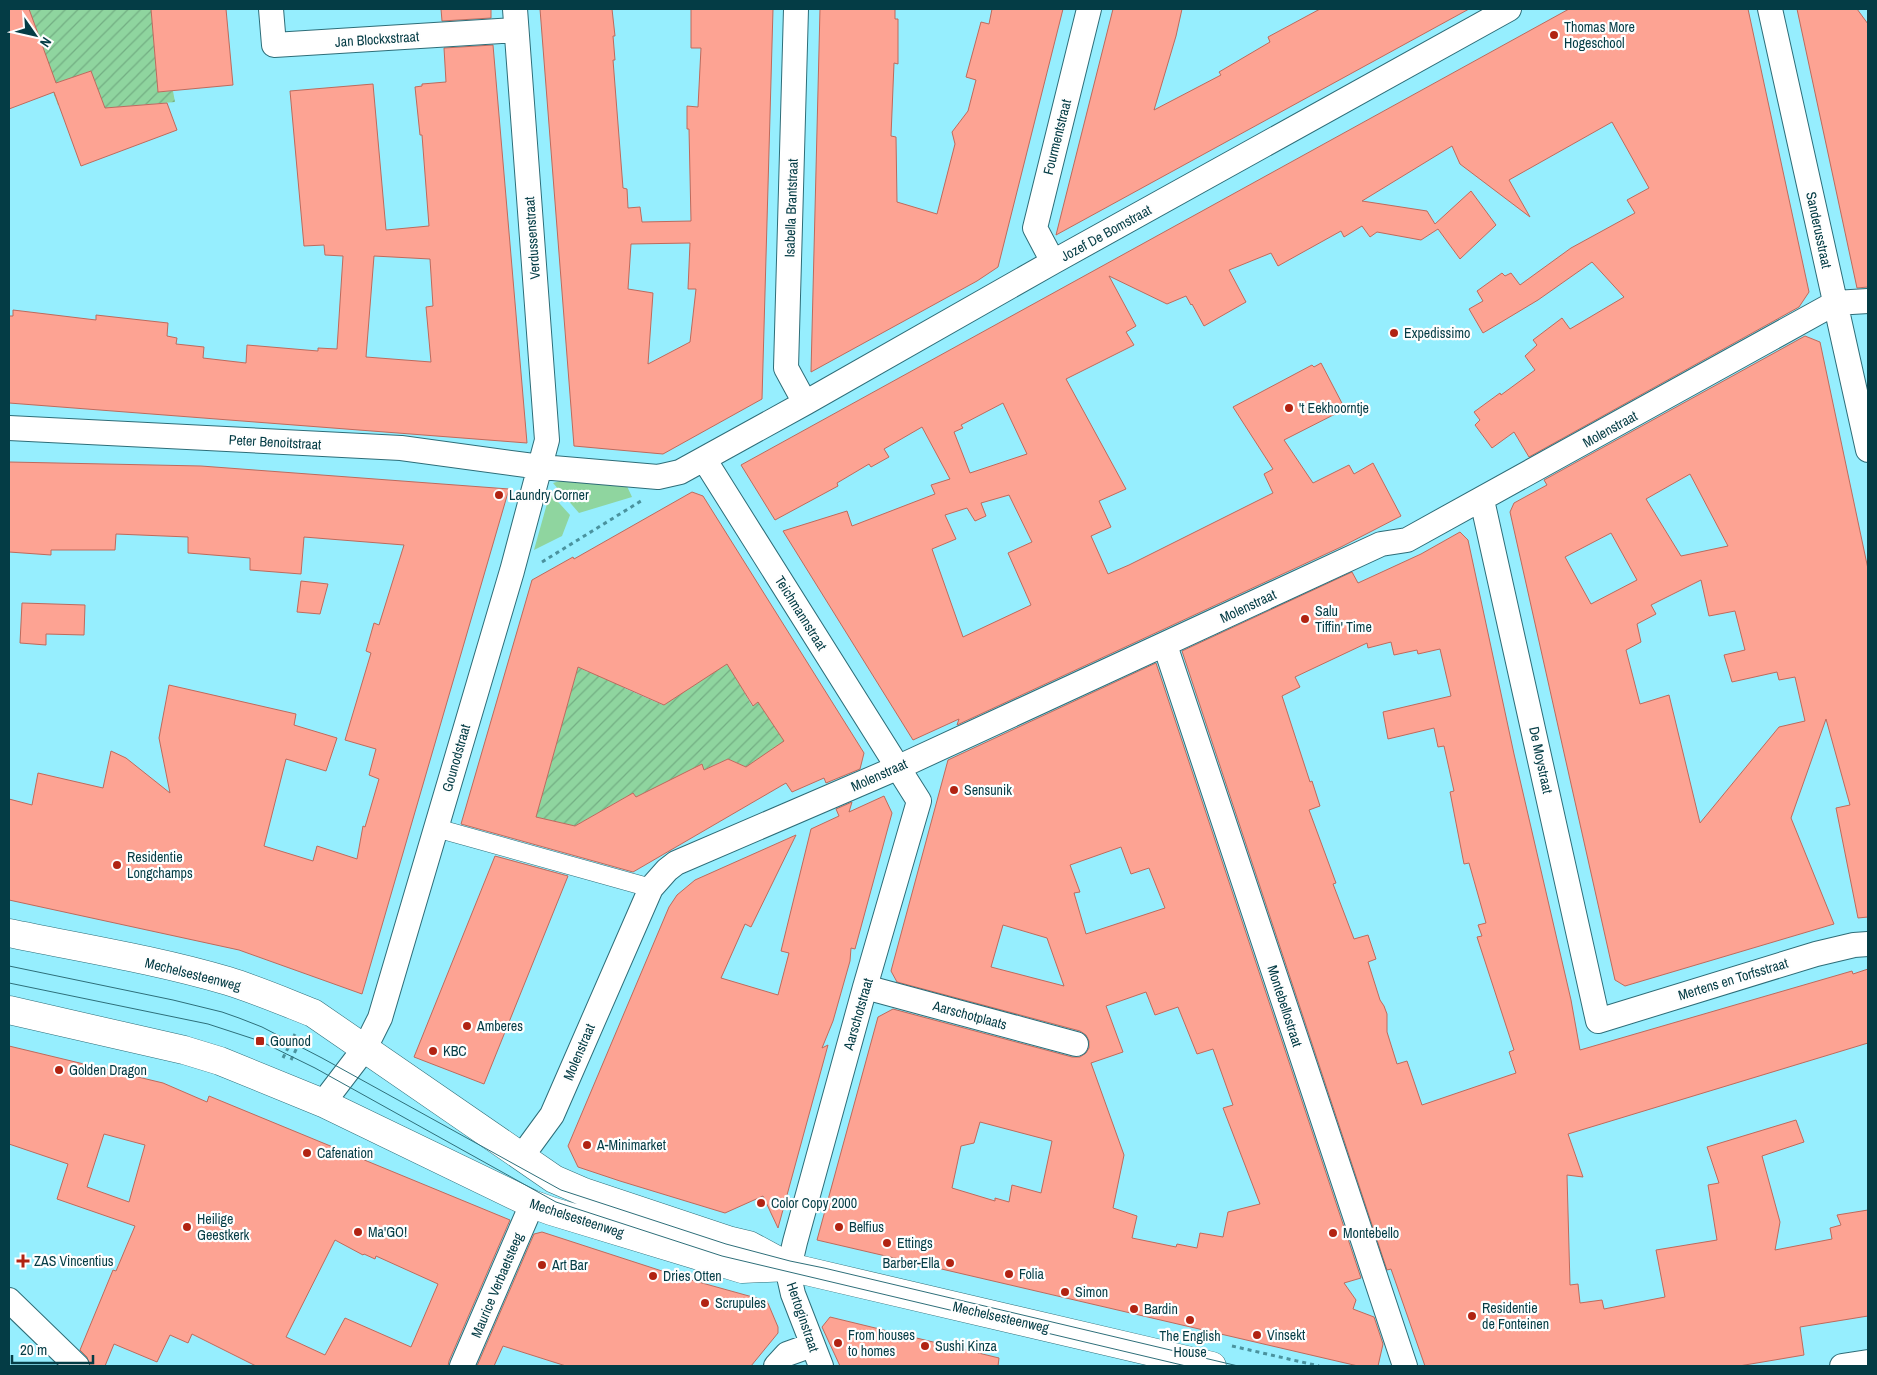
<svg xmlns="http://www.w3.org/2000/svg" width="1877" height="1375" font-family="'Archivo Narrow',sans-serif">
  <style>
    .park { fill: #8fd59f }
    .garden { fill: url(#garden-furrows) }
    .building { fill: #fda393; stroke: #be6a5c; fill-rule: evenodd }
    .lines { fill: none; stroke-linecap: round; stroke-linejoin: round }
    .pedestrian-casing { stroke: #2e6d78; stroke-width: 19 }
    .minor-casing { stroke: #2e6d78; stroke-width: 26 }
    .secondary-casing { stroke: #2e6d78; stroke-width: 29 }
    .path { stroke: #4a929e; stroke-width: 3; stroke-dasharray: 4 4; stroke-linecap: butt }
    .pedestrian { stroke: #fff; stroke-width: 18 }
    .minor { stroke: #fff; stroke-width: 24 }
    .secondary { stroke: #fff; stroke-width: 28 }
    .tram { stroke: #2e6f7a; stroke-width: 1 }
    .poi-dot { fill: #b12312; stroke: #fefefe; stroke-width: 2 }
    .labels { text-anchor: middle; dominant-baseline: central; stroke-width: 4.5; stroke-linejoin: round; paint-order: stroke }
    .poi-label { font-size: 14px; fill: #043c45; stroke: #fefefe; text-anchor: start }
    .street-label { font-size: 14px; fill: #043c45; stroke: #fefefe }
  </style>
  <defs>
    <pattern id="garden-furrows" width="10" height="10" patternUnits="userSpaceOnUse" patternTransform="scale(1.25)"><rect width="10" height="10" fill="#8fd59f"/><path d="M-1 1l2-2M0 10L10 0M9 11l2-2" fill="none" stroke="#73ae83"/></pattern>
  </defs>
  <rect width="100%" height="100%" fill="#96eefe"/>
  <path class="park" d="M563,480L625,482L632,497L579,513L553,483Z
    M550,493L570,515L562,536L534,550Z"/>
  <path class="garden" d="M29,9H151L158,92L173,91L175,102L105,108L91,71L59,82L67,103L58,105L53,92L45,53Z
    M599,647L624,688L663,705L728,663L752,706L760,701L778,732L787,740L746,767L728,759L704,770L702,765L636,797L633,793L575,826L536,817L578,667L588,672Z"/>
  <path class="building" d="M9,9H29L56,83L91,71L105,108L167,103L177,130L81,166L54,92L9,109Z
    M151,9H226L233,85L158,92Z
    M441,9H491V18L442,21Z
    M540,9H612L615,36H613L615,60H613L623,188L627,189L628,208L640,207L642,222L691,221L689,129H687V106L698,107L701,48H691V9H773L762,399L663,454L574,446ZM690,243L688,289H696L690,342L648,364L653,293L628,289L631,244Z
    M820,9H895V19H898V64L894,63L891,136L896,137L897,202L937,214L955,144L952,132L968,111L976,80L966,77L981,22L989,24L992,9H1063L998,267L977,281L811,372Z
    M1113,9H1182L1176,36L1154,110L1221,75L1219,72L1270,42L1268,37L1320,9H1469L1056,235Z
    M1569,9H1748L1809,292L1799,307L1529,457L1514,432L1492,448L1475,425L1480,420L1474,412L1500,393L1501,395L1535,370L1525,356L1537,345L1533,340L1562,318L1570,329L1624,297L1592,262L1538,300L1483,333L1469,309L1483,301L1477,291L1502,273L1505,276L1511,273L1520,285L1571,248L1635,213L1627,200L1649,188L1612,122L1509,180L1530,217L1460,164L1452,146L1362,201L1427,211L1435,224L1471,191L1496,225L1460,259L1438,229L1421,240L1377,232L1370,237L1362,226L1344,237L1341,231L1278,266L1271,253L1229,270L1246,302L1204,326L1192,304L1191,305L1186,296L1167,304L1109,276L1136,326L1126,332L1134,345L1066,379L1126,489L1099,501L1111,527L1091,536L1108,574L1129,565L1273,493L1264,474L1273,469L1233,407L1312,365L1314,367L1321,363L1345,409L1284,440L1313,483L1349,465L1354,474L1373,463L1401,516L1341,547L957,725L959,719L913,740L783,531L847,511L852,526L935,494L931,485L950,479L922,427L884,449L889,457L871,467L869,464L837,483L838,486L775,520L741,465ZM1003,403L1027,454L970,473L954,432L963,428L961,425ZM1009,495L1032,542L1008,553L1031,605L963,637L932,549L956,539L945,515L967,508L975,521L986,516L981,503Z
    M1797,9H1857L1868,24V287L1857,288Z
    M493,45L527,443L9,403V316H13V310L96,320V315L168,323L167,336L177,338L176,344L204,347L203,358L246,363L247,345L318,351V348L337,349L343,256L325,255L324,245L304,246L290,91L373,84L386,230L429,226L422,135H420L415,87L422,86V84L446,82L444,48ZM374,256L430,259L433,306L426,307L431,362L366,357Z
    M1805,336L1820,342L1868,569V917L1858,918L1836,808L1850,805L1826,719L1791,818L1834,924L1625,986L1615,980L1510,512L1514,503L1547,485L1544,480ZM1690,474L1728,546L1681,556L1646,499ZM1611,533L1637,580L1591,604L1565,557ZM1701,580L1709,616L1735,611L1745,650L1724,655L1732,682L1777,672L1779,680L1795,677L1805,721L1779,727L1700,823L1669,695L1640,704L1626,650L1641,642L1637,624L1656,614L1651,605Z
    M9,462L201,466L509,489L362,994L239,950L9,900V799L32,805L38,773L103,788L111,751L126,758L170,793L159,738L169,685L296,714L294,725L337,738L326,771L286,759L264,846L313,861L317,846L357,859L363,826L365,827L379,779L369,775L376,749L345,740L371,653L366,651L374,623L379,625L404,545L304,537L301,574L250,570V558L188,553V537L116,534L115,550H51V555L9,552Z
    M692,492L703,496L864,753L860,769L826,783L824,778L792,792L786,783L633,872L461,824L532,580L573,557L574,559ZM727,664L753,706L758,702L784,741L746,767L728,759L704,770L702,764L636,797L633,793L575,826L536,817L578,667L664,705Z
    M1460,532L1468,540L1514,754L1571,1000L1580,1050L1852,971L1853,974L1868,969V1043L1568,1134L1583,1177L1567,1175L1570,1285L1578,1284L1580,1303L1602,1300L1604,1309L1665,1297L1656,1250L1717,1240L1708,1185L1719,1183L1707,1147L1796,1120L1804,1142L1762,1156L1780,1222L1775,1250L1832,1239L1830,1228L1841,1225L1837,1215L1868,1210V1316L1800,1327L1804,1355L1739,1366H1425L1391,1269L1387,1270L1182,651L1352,572L1358,583L1421,554ZM1391,642L1394,655L1417,650L1418,654L1440,649L1451,696L1383,712L1388,739L1434,728L1438,747L1444,746L1454,791L1450,792L1464,864L1469,863L1486,923L1478,925L1482,936L1477,937L1514,1050L1509,1052L1516,1073L1422,1105L1407,1061L1397,1064L1387,1032V1014L1384,1006L1380,1000L1368,962L1376,959L1368,935L1354,939L1333,884L1336,883L1309,810L1320,806L1312,781L1310,782L1282,696L1300,687L1295,677L1314,668L1367,643L1368,648Z
    M301,581L328,584L320,614L297,612Z
    M22,603L85,605L84,635L46,634V645L20,643Z
    M1156,663L1361,1278L1344,1283L1356,1300L1353,1309L1374,1317L1383,1344L1378,1366H1358L817,1240L878,1017L893,1009L1072,1057H1080L1086,1053L1089,1048V1041L1086,1035L1080,1031L897,982L891,971L948,760ZM1121,847L1131,874L1149,868L1165,908L1086,934L1074,893L1080,892L1070,865ZM1003,925L1047,938L1064,986L991,967ZM1146,992L1155,1015L1178,1007L1197,1054L1213,1049L1233,1105L1223,1108L1260,1204L1228,1212L1223,1237L1200,1233L1197,1248L1177,1244L1176,1247L1132,1238L1137,1216L1113,1208L1124,1155L1091,1063L1123,1052L1106,1006ZM980,1122L1052,1141L1041,1193L1012,1185L1009,1202L995,1198V1201L952,1188L961,1146L974,1143Z
    M884,796L892,813L855,949L851,948L850,961L833,1021L822,1048L828,1045L778,1228L763,1196L725,1213L620,1181L578,1167L568,1146L669,907L677,895L695,880L796,835L751,927L745,924L721,978L778,995L789,953L781,951L811,829L839,816L836,809L852,802L849,812Z
    M495,856L568,876L484,1084L414,1057Z
    M9,1046L163,1083L207,1102L209,1096L510,1220L449,1361L448,1366H256L192,1334L188,1343L170,1335L157,1362L114,1344L105,1366H90L87,1357L80,1350L113,1270L116,1271L135,1226L57,1199L68,1164L9,1144ZM104,1134L145,1145L129,1202L87,1187ZM335,1240L363,1255L364,1254L375,1259L376,1256L438,1284L411,1347L345,1318L325,1355L286,1337Z
    M542,1232L665,1272H676L684,1278L767,1301L778,1327V1333L751,1366H566L503,1346L494,1366H477L534,1234Z
    M830,1317L999,1358L998,1366H840L822,1327Z"/>
  <g class="lines">
    <g class="pedestrian-casing">
      <path id="pedestrian" d="M436,828L651,888"/>
    </g>
    <g class="minor-casing">
      <path id="minor" d="M271,9L274,45L516,30
        M796,9L786,368L805,403
        M1770,9L1868,450
        M1053,262L1035,228L1089,9
        M9,428L401,448L541,467L658,477L680,472L805,403L1053,262L1509,9
        M704,459L919,801L865,987L795,1242L788,1272L793,1294L821,1366
        M1482,500L1598,1021L1816,954L1854,945L1868,944
        M1165,645L1405,1366
        M865,987L1076,1044
        M323,1103L365,1048L380,1018L512,571L547,440L515,9
        M522,1156L552,1115L651,888L667,870L676,863L899,767L1381,544L1407,540L1835,303L1868,301
        M9,1300L77,1366
        M462,1366L532,1204
        M776,1366L787,1354L812,1345
        M1842,1366L1868,1362"/>
    </g>
    <g class="secondary-casing">
      <path id="secondary" d="M9,933C82,948 157,960 228,981C257,990 285,1002 313,1013L554,1179L584,1192L728,1240L749,1245L788,1266
        M9,1010L184,1050L220,1061L323,1103L532,1204L551,1211L742,1269L789,1267L1212,1366"/>
    </g>
    <path class="path" d="M542,562L641,501
      M283,1058L295,1034
      M291,1060L301,1039
      M1232,1346L1319,1366"/>
    <use href="#pedestrian" class="pedestrian"/>
    <use href="#minor" class="minor"/>
    <use href="#secondary" class="secondary"/>
    <path class="tram" d="M9,966L173,1000L222,1012L239,1018L262,1027L322,1058L561,1190L726,1244L790,1261L824,1268L1238,1366
      M9,983L208,1024L260,1041L315,1068L556,1202L722,1256L1186,1366"/>
  </g>
  <g class="poi-dot">
    <circle cx="1554" cy="35" r="5"/>
    <circle cx="1394" cy="333" r="5"/>
    <circle cx="1289" cy="408" r="5"/>
    <circle cx="499" cy="495" r="5"/>
    <circle cx="1305" cy="619" r="5"/>
    <circle cx="954" cy="790" r="5"/>
    <circle cx="117" cy="865" r="5"/>
    <circle cx="467" cy="1026" r="5"/>
    <rect x="255" y="1036" width="10" height="10" rx="2.5"/>
    <circle cx="433" cy="1051" r="5"/>
    <circle cx="59" cy="1070" r="5"/>
    <circle cx="587" cy="1145" r="5"/>
    <circle cx="307" cy="1153" r="5"/>
    <circle cx="761" cy="1203" r="5"/>
    <circle cx="187" cy="1227" r="5"/>
    <circle cx="839" cy="1227" r="5"/>
    <circle cx="358" cy="1232" r="5"/>
    <circle cx="1333" cy="1233" r="5"/>
    <circle cx="887" cy="1243" r="5"/>
    <path d="M20.5 1253.5h5v5h5v5h-5v5h-5v-5h-5v-5h5z"/>
    <circle cx="950" cy="1263" r="5"/>
    <circle cx="542" cy="1265" r="5"/>
    <circle cx="1009" cy="1274" r="5"/>
    <circle cx="653" cy="1276" r="5"/>
    <circle cx="1065" cy="1292" r="5"/>
    <circle cx="705" cy="1303" r="5"/>
    <circle cx="1134" cy="1309" r="5"/>
    <circle cx="1472" cy="1316" r="5"/>
    <circle cx="1190" cy="1320" r="5"/>
    <circle cx="1257" cy="1335" r="5"/>
    <circle cx="838" cy="1343" r="5"/>
    <circle cx="925" cy="1346" r="5"/>
  </g>
  <g class="labels">
    <g class="poi-label">
      <text x="1564" y="27">Thomas More<tspan x="1564" dy="16">Hogeschool</tspan></text>
      <text x="1404" y="333">Expedissimo</text>
      <text x="1299" y="408">'t Eekhoorntje</text>
      <text x="509" y="495">Laundry Corner</text>
      <text x="1315" y="611">Salu<tspan x="1315" dy="16">Tiffin' Time</tspan></text>
      <text x="964" y="790">Sensunik</text>
      <text x="127" y="857">Residentie<tspan x="127" dy="16">Longchamps</tspan></text>
      <text x="477" y="1026">Amberes</text>
      <text x="270" y="1041">Gounod</text>
      <text x="443" y="1051">KBC</text>
      <text x="69" y="1070">Golden Dragon</text>
      <text x="597" y="1145">A-Minimarket</text>
      <text x="317" y="1153">Cafenation</text>
      <text x="771" y="1203">Color Copy 2000</text>
      <text x="197" y="1219">Heilige<tspan x="197" dy="16">Geestkerk</tspan></text>
      <text x="849" y="1227">Belfius</text>
      <text x="368" y="1232">Ma'GO!</text>
      <text x="1343" y="1233">Montebello</text>
      <text x="897" y="1243">Ettings</text>
      <text x="34" y="1261">ZAS Vincentius</text>
      <text x="940" y="1263" text-anchor="end">Barber-Ella</text>
      <text x="552" y="1265">Art Bar</text>
      <text x="1019" y="1274">Folia</text>
      <text x="663" y="1276">Dries Otten</text>
      <text x="1075" y="1292">Simon</text>
      <text x="715" y="1303">Scrupules</text>
      <text x="1482" y="1308">Residentie<tspan x="1482" dy="16">de Fonteinen</tspan></text>
      <text x="1144" y="1309">Bardin</text>
      <text x="848" y="1335">From houses<tspan x="848" dy="16">to homes</tspan></text>
      <text x="1267" y="1335">Vinsekt</text>
      <text x="1190" y="1336" text-anchor="middle">The English<tspan x="1190" dy="16">House</tspan></text>
      <text x="935" y="1346">Sushi Kinza</text>
    </g>
    <g class="street-label">
      <text transform="translate(377 39) rotate(-4)">Jan Blockxstraat</text>
      <text transform="translate(1057 137) rotate(-76)">Fourmentstraat</text>
      <text transform="translate(791 208) rotate(-88)">Isabella Brantstraat</text>
      <text transform="translate(1819 230) rotate(78)">Sanderusstraat</text>
      <text transform="translate(1106 233) rotate(-29)">Jozef De Bomstraat</text>
      <text transform="translate(532 238) rotate(-94)">Verdussenstraat</text>
      <text transform="translate(1610 429) rotate(-29)">Molenstraat</text>
      <text transform="translate(275 442) rotate(3)">Peter Benoitstraat</text>
      <text transform="translate(1248 606) rotate(-25)">Molenstraat</text>
      <text transform="translate(801 613) rotate(58)">Teichmannstraat</text>
      <text transform="translate(456 758) rotate(-74)">Gounodstraat</text>
      <text transform="translate(1541 760) rotate(78)">De Moystraat</text>
      <text transform="translate(879 775) rotate(-24)">Molenstraat</text>
      <text transform="translate(193 974) rotate(14)">Mechelsesteenweg</text>
      <text transform="translate(1733 979) rotate(-17)">Mertens en Torfsstraat</text>
      <text transform="translate(1285 1006) rotate(72)">Montebellostraat</text>
      <text transform="translate(858 1014) rotate(-74)">Aarschotstraat</text>
      <text transform="translate(970 1015) rotate(15)">Aarschotplaats</text>
      <text transform="translate(579 1052) rotate(-67)">Molenstraat</text>
      <text transform="translate(577 1218) rotate(18)">Mechelsesteenweg</text>
      <text transform="translate(497 1285) rotate(-67)">Maurice Verbaetsteeg</text>
      <text transform="translate(803 1317) rotate(71)">Hertoginstraat</text>
      <text transform="translate(1001 1317) rotate(13)">Mechelsesteenweg</text>
    </g>
  </g>
  <rect width="1877" height="1375" fill="none" stroke="#043c45" stroke-width="20"/>
  <g transform="translate(35 35) rotate(124)" stroke="#fefefe" stroke-width="4" paint-order="stroke">
  <path d="M0-4L9 19L0 12L-9 19Z" fill="#043c45"/>
  <text y="-8" font-size="14" font-weight="bold" text-anchor="middle" fill="#043c45">N</text>
  </g>
  <path d="M12 1355v8h81v-8" fill="none" stroke="#043c45" stroke-width="2.5"/>
  <text x="20" y="1355" font-size="15" fill="#043c45" stroke="#fefefe" stroke-width="4" paint-order="stroke">20 m</text>
</svg>
